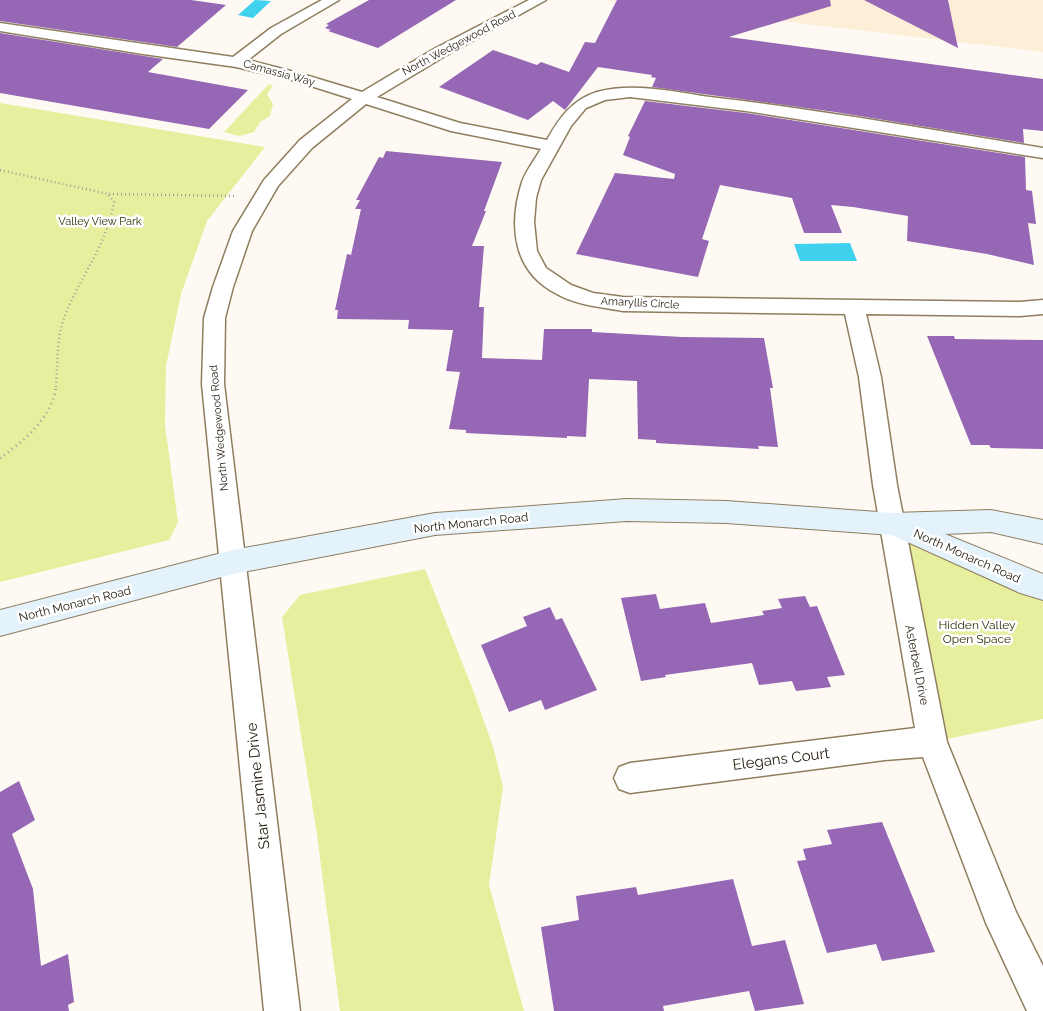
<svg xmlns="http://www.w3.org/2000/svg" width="1043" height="1011" font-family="Raleway,sans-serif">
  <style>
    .built { fill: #fdefd7 }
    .green { fill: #e7ef9e }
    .water { fill: #40d1ee }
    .building { fill: #9567b5 }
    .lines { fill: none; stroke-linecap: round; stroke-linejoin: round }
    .street-casing { stroke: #8e7e5f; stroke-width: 3 }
    .secondary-casing { stroke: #8e7e5f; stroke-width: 2 }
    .path-far2 { stroke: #a8a299; stroke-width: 2; stroke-dasharray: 0.5 2.5; stroke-linecap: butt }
    .path-far1 { stroke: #a8a299; stroke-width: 2.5; stroke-dasharray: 1 3; stroke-linecap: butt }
    .path { stroke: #a8a299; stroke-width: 3; stroke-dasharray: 1 4; stroke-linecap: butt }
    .street { fill: #fff; fill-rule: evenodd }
    .secondary { fill: #e3f2fb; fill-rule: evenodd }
    .labels { text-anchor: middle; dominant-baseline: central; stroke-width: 5; stroke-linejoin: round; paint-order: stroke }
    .far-street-label { font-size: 11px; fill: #2a2316; stroke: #fff }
    .far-park-label { font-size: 11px; fill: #2e3104; stroke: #fff }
    .street-label { font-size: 12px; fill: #2a2316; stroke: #fff }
    .park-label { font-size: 12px; fill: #2e3104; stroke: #fff }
    .near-street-label { font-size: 15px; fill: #2a2316; stroke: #fff }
  </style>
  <rect width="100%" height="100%" fill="#fefaf3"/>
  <path class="built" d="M604,0H1043V52Z"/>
  <path class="green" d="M269,84L273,86L267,94L273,104L270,116L260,122L254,132L239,136L224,132Z
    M0,103L265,147L207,221L181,294L166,366L165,425L178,522L169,540L0,582Z
    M892,524L1043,587V719L932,742Z
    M425,569L473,690L494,750L503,787L489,885L524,1011H340L317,835L282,617L300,595Z"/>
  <path class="water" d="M255,0L271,1L253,18L238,15Z
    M850,243L857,261H800L794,244Z"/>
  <path class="building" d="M0,0H191L226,5L177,47L0,21Z
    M369,0H456L378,48L328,31L331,30L325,28L329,25L326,24Z
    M617,0H830L831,6L729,37L1043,79V131L1023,129L1024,143L835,112L652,87L656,78L651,77L652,75L598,67L565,110L553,101L528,120L439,87L493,50L537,65L541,62L569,72L585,42L595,43Z
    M864,0H948L958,48Z
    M0,33L163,59L148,72L248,90L209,129L0,93Z
    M645,101L746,113L1025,157L1026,190L1032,191L1036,224L1028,223L1034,265L987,254L907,241L908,216L853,207L831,205L842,233H804L792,198L720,185L702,239L709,241L698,277L576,254L615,173L674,179L675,174L623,155L630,137L628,136Z
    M386,151L502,162L484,211H486L472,246H484L479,307H484L482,358L542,360L544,329H592V332L682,337L764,338L773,388H770L778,447L758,446L759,449L656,443V440L638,439L637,381L589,379L586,437L567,436V438L466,433V430L449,429L460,372L446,371L453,330L408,329L409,320L337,319L338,310H335L347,254L351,255L361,209H355L360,200H356L379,157L383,158Z
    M927,336H954L955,339L1043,340V449L991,448L989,445H971Z
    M656,594L660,609L705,603L711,623L764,615L762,611L782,608L778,599L805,596L810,607L817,606L845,675L827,677L831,687L796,691L792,681L759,685L752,663L665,675L666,677L641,681L621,598Z
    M550,607L556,620L562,618L597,690L545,710L541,700L509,712L481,645L527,626L523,617Z
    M19,781L35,820L12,834L33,889L41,966L68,954L74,1002L68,1005L69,1011H0V792Z
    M882,822L935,952L882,961L876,944L827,953L797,861L806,860L803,849L832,844L827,830Z
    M733,879L752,946L785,940L804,1004L755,1011L749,991L663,1006L664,1011H554L541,927L579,920L576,896L636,887L638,895Z"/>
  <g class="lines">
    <g class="street-casing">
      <path id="street" d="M322,0H339L281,34L248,60L302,74L362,92L434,49L529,0H546L445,56L377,97L460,123L547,140C559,118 572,100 597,92C633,82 674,92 710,97C821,110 932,130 1043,148V158L746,111L630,97L605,100L586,108L571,126L541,180L536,198L534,222L537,251L546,268L571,285L593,293L623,297L1020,302L1043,300V314L1020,316L866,314L881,377L897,485L947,742L1016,912L1043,966V1011H1027L986,923L923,757L885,760L630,793L619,789L614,778L619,767L630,763L915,728L873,485L859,377L845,314L623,311C601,307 576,305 557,294C513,272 508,226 522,182C526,171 535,159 541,149L451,131L366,104L312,148L278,186L252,231L233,287L225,318L224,384L300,1011H264L202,384L204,318L213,287L233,231L264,180L300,140L352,99L292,80L236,67L143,54L0,31V23L233,57L271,28Z"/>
    </g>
    <g class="secondary-casing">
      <path id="secondary" d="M627,499L726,501L892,513L991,510L1043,520V544L991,532L945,534L1043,574V600L1020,593L892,535L726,523L627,521L435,535L233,574L0,636V610L233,550L435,513Z"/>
    </g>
    <path class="path-far2" d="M0,170L3,171"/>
    <path class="path-far1" d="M0,170L108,194L114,202C107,245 79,278 64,318C56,341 58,363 56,387
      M109,194L234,196"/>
    <path class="path" d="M0,458C24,441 53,417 56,386"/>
    <use href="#street" class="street"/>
    <use href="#secondary" class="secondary"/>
  </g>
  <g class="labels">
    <g class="far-street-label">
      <text transform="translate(459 43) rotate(-28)">North Wedgewood Road</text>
      <text transform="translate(279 73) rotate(15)">Camassia Way</text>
      <text transform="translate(640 303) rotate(3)">Amaryllis Circle</text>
      <text transform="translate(219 428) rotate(-95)">North Wedgewood Road</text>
    </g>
    <g class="far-park-label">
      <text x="100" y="221">Valley View Park</text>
    </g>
    <g class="street-label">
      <text transform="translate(471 523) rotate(-6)">North Monarch Road</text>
      <text transform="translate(967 556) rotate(24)">North Monarch Road</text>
      <text transform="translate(75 604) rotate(-14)">North Monarch Road</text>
      <text transform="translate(917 665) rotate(79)">Asterbell Drive</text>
    </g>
    <g class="park-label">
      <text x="977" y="625">Hidden Valley<tspan x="977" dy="14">Open Space</tspan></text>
    </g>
    <g class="near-street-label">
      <text transform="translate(781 759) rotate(-7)">Elegans Court</text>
      <text transform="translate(258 786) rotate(-96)">Star Jasmine Drive</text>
    </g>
  </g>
</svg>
